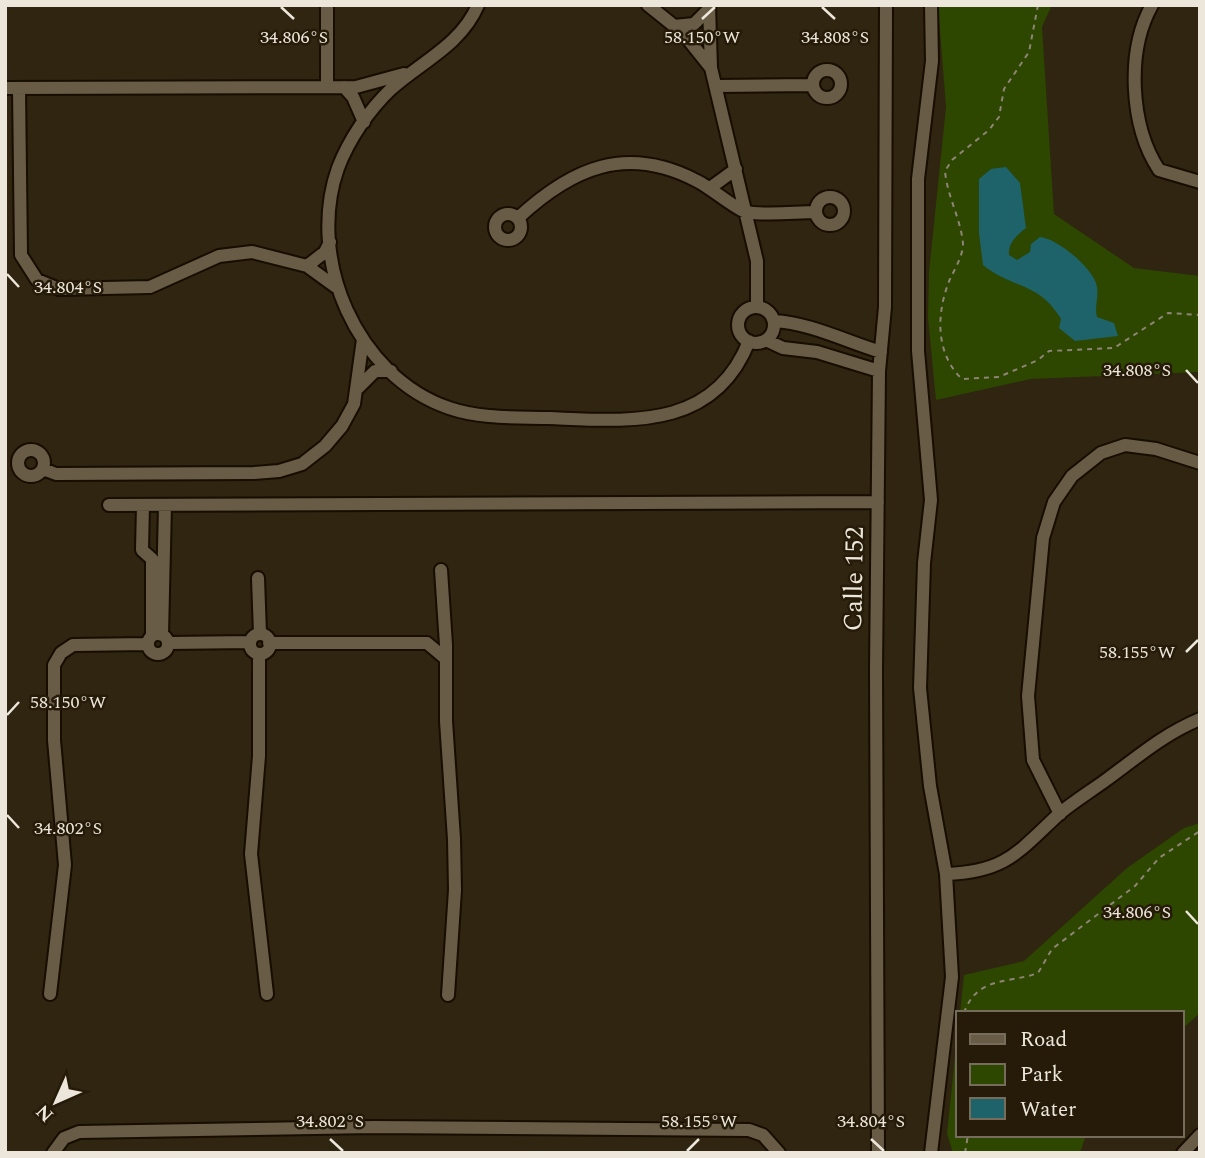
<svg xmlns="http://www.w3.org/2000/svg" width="1205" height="1158" font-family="Spectral,serif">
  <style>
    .green { fill: #2d4600 }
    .water { fill: #1d6369 }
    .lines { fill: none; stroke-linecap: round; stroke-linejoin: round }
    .minor-casing { stroke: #170d00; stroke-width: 16 }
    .path { stroke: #8d8575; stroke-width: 2; stroke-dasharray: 5 5; stroke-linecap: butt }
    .minor { stroke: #685c47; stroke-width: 12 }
    .ticks { fill: none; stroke: #ede6da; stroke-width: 2.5 }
    .labels { text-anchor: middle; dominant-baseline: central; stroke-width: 5; stroke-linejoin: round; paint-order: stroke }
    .street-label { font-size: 26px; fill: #ede6da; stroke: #251b08 }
    .ticks-label { font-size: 18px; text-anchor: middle; fill: #ede6da; stroke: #251b08; stroke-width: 5; stroke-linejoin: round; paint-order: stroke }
  </style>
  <rect width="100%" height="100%" fill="#2f2511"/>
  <path class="green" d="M938,5H1052L1042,27L1054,214L1134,268L1200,276V372L1031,379L936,400L928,318L929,272L946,107Z
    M1200,823V1013L1182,1029V1013H960L964,975L1024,961L1127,868L1184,828Z
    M958,1027V1135H1086L1080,1153H953L947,1134Z"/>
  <path class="water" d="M1006,167L1020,183L1026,228C1017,235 1008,243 1009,255L1017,260L1030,252L1031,244L1040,237C1058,239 1090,266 1096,283C1100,295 1094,306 1097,317L1114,323L1118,336L1075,341L1059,328L1061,319C1038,281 1012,289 983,265L979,233V179L991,169Z"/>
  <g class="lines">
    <g class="minor-casing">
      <path id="minor" d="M478,5C461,45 421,62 391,89C369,110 349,139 338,168C306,258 356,376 449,408C481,419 516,417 549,418C628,421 714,431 749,341
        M648,5L683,33L711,68
        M709,5L711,68L757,261V307
        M1152,5C1126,51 1130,126 1159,170L1200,182
        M674,26L694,24L709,9
        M813 84a14 14 0 1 1 28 0a14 14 0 1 1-28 0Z
        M717,86L813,85
        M327,87V5
        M344,87L353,97L364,122
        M5,88L356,87L404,74
        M19,88L21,255L37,280L59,289L150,287L219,256L252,252L307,266L336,287
        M710,188L736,169
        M816 211a14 14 0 1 1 28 0a14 14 0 1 1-28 0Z
        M495 227a13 13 0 1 1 26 0a13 13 0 1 1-26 0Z
        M518,218C572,168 626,144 697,181C710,187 735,209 746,212C768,216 795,212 816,212
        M307,266L325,252L330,242
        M738 325a18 18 0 1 1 36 0a18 18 0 1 1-36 0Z
        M774,321C810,323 845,341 881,352
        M766,340L783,348L817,352L879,371
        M358,388L375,371H391
        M18 463a13 13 0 1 1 26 0a13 13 0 1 1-26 0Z
        M43,469L56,474L254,473L279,471L302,464L325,446L342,426L354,404L363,339
        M109,505L878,502
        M143,505L142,550L152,559V635
        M441,570L446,645V721L454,839L455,890L448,995
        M258,578L260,634
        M250 644a10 10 0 1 1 20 0a10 10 0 1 1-20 0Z
        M148 644a10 10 0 1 1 20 0a10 10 0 1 1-20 0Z
        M162,635L165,505
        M168,643L250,642
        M269,643H427L446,659
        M259,654V756L251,854L267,994
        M1060,814L1033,760L1028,696L1043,538L1054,502L1072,476L1101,453L1125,445L1156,449L1200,463
        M946,874C1006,872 1018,852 1059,814C1073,802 1091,791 1106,780C1139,756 1162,735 1200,719
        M50,994L65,865L54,740V665L61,653L73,645L148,644
        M53,1153L64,1138L79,1132L374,1127L749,1130L763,1135L779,1153
        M878,1153L876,671L879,371L885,307L886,5
        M931,1153L952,977L946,874L930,786L920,688L924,563L931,500L918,351V179L932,61L931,5
        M1183,1153L1200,1135"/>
    </g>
    <path class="path" d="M1038,5L1029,52L1004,89L999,117L989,130L952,160L945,171C947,196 961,219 963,244C963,255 955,269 950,279C936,313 935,353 962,379L999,377L1038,360L1049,351L1114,348L1168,313L1200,315
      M964,1013C977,976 1007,984 1038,973L1052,949L1135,886L1159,858L1200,831
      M958,1085V1093
      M965,1153L968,1135"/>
    <use href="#minor" class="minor"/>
  </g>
  <path class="ticks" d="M281,7L294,19M822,7L835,19M702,19L715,7M7,274L19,287M1186,370L1198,383M1186,652L1198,640M7,715L19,702M7,815L19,828M1186,911L1198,924M330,1139L343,1151M871,1139L884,1151M687,1151L699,1139"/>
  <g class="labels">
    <g class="street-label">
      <text transform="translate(854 579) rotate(-89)">Calle 152</text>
    </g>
  </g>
  <g class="ticks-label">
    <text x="294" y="43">34.806°S</text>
    <text x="702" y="43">58.150°W</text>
    <text x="835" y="43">34.808°S</text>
    <text x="68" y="293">34.804°S</text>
    <text x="1137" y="376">34.808°S</text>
    <text x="1137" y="658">58.155°W</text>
    <text x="68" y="708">58.150°W</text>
    <text x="68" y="834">34.802°S</text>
    <text x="1137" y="918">34.806°S</text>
    <text x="330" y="1127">34.802°S</text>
    <text x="699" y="1127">58.155°W</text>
    <text x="871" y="1127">34.804°S</text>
  </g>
  <rect width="1205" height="1158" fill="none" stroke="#ede6da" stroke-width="14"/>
  <rect x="956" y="1011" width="228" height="126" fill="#251b08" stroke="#756c5c" stroke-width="2"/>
  <rect x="970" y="1034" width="35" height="10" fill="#685c47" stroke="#756c5c" stroke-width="2"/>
  <text x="1020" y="1046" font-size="21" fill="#ede6da">Road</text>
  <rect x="970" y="1064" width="35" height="21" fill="#2d4600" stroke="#756c5c" stroke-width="2"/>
  <text x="1020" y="1081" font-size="21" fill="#ede6da">Park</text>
  <rect x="970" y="1098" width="35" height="21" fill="#1d6369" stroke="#756c5c" stroke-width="2"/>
  <text x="1020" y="1116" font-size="21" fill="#ede6da">Water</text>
  <g transform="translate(56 1102) rotate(225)" stroke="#251b08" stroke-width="5" paint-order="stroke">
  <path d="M0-5L12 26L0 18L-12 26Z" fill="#ede6da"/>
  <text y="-10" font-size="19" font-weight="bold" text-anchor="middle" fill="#ede6da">N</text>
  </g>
</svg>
